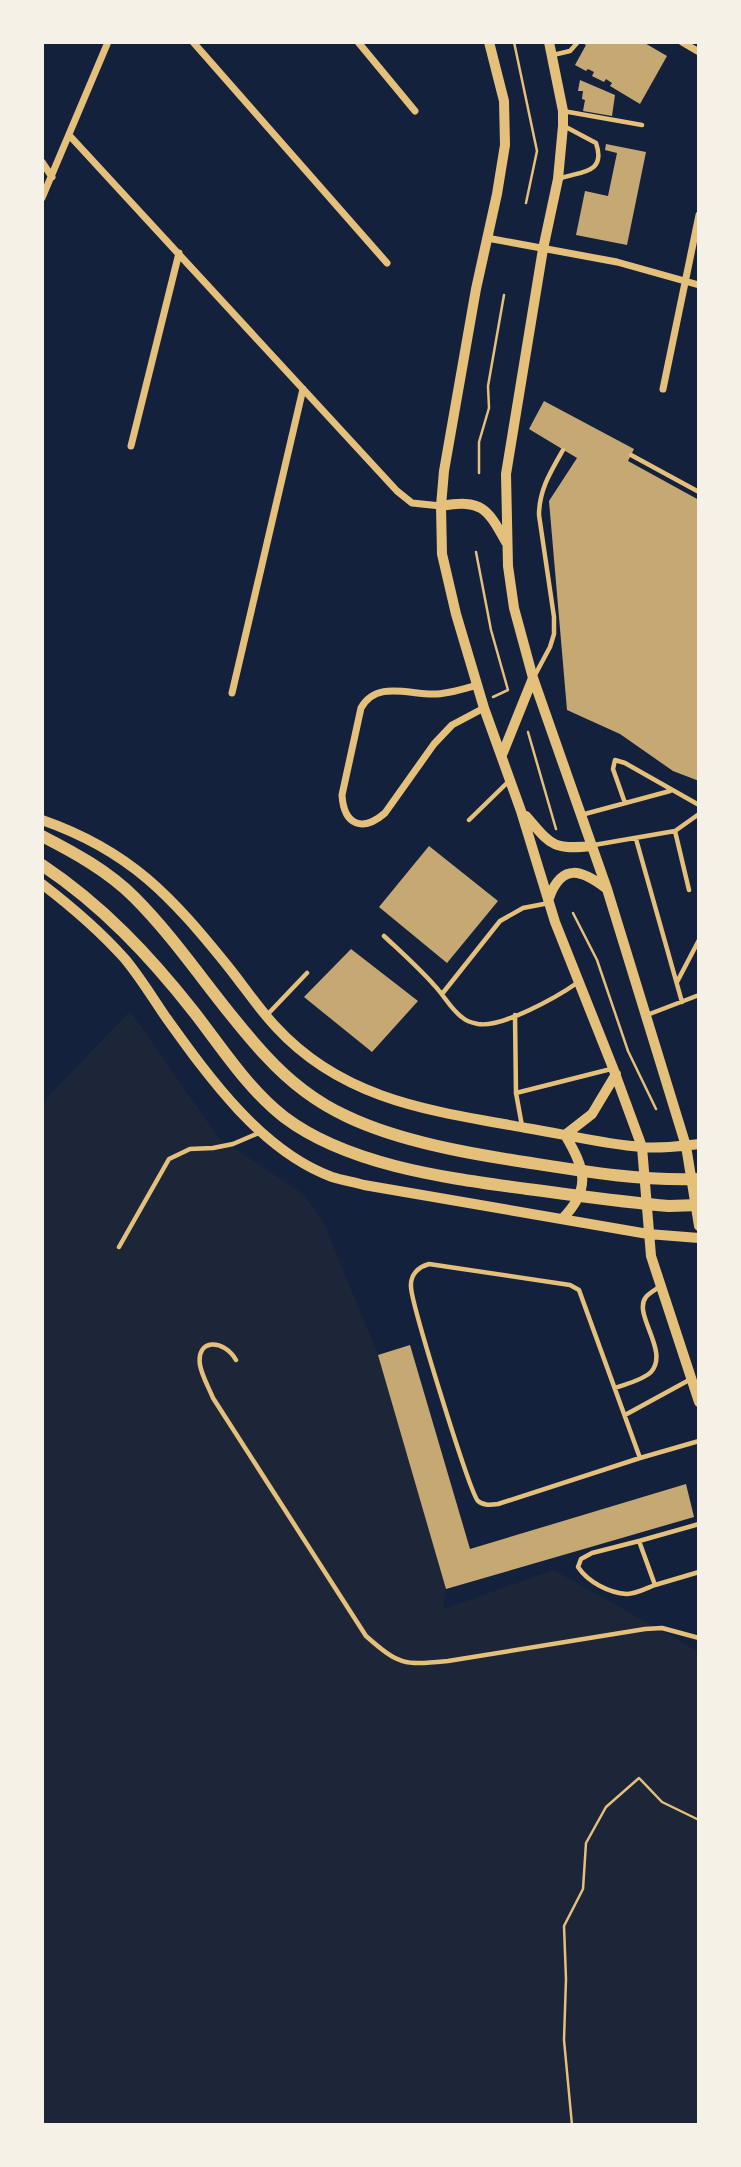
<svg xmlns="http://www.w3.org/2000/svg" width="741" height="2167" font-family="Barlow,sans-serif">
  <style>
    .green { fill: #1d2539 }
    .building { fill: #c6a872 }
    .lines { fill: none; stroke-linecap: round; stroke-linejoin: round }
    .path { stroke: #e5c07b; stroke-width: 2.5 }
    .service { stroke: #e5c07b; stroke-width: 4.5 }
    .minor { stroke: #e5c07b; stroke-width: 7 }
    .tertiary { stroke: #e5c07b; stroke-width: 10 }
    .secondary { stroke: #e5c07b; stroke-width: 12 }
  </style>
  <rect width="100%" height="100%" fill="#14213d"/>
  <path class="green" d="M130,1011L218,1137L303,1194L323,1221L378,1355L446,1589L443,1609L554,1570L699,1652V2125H42V1103Z"/>
  <path class="building" d="M581,42H643L667,56L640,104L610,86L612,83L606,79L604,82L592,76L594,72L588,69L586,71L575,65L586,45Z
    M580,80L615,95L612,116L583,111L585,100L582,99L583,91H578Z
    M606,144L646,152L627,245L576,235L585,191L608,196L617,153L605,150Z
    M544,401L634,449L628,461L699,500V781L673,771L620,734L567,710L549,501L577,458L529,429Z
    M429,846L498,901L447,963L379,907Z
    M351,949L418,1001L372,1052L304,997Z
    M410,1345L470,1549L686,1484L694,1517L446,1589L378,1355Z"/>
  <g class="lines">
    <path class="path" d="M514,42L537,151L526,203
      M479,473V442L489,408L488,386L504,295
      M476,552L491,630L508,690L493,697
      M528,732L556,829
      M573,913L597,960L628,1051L656,1109
      M572,2125L564,2040L566,1979L564,1926L583,1889L586,1843L606,1807L639,1778L662,1802L699,1820"/>
    <path class="service" d="M553,55L570,51L578,42
      M563,111L642,125
      M559,179C578,171 607,175 596,143L564,126
      M631,455L699,492
      M535,675L550,647L554,634V617L539,515C539,490 551,471 563,450
      M625,803L613,769L615,760L625,763L699,805
      M581,815L670,791
      M469,820L508,782
      M675,831L689,890
      M636,839L682,1002
      M594,845L675,831L699,814
      M384,936C401,952 419,968 434,985C444,995 451,1010 463,1018C466,1021 473,1023 478,1024C502,1028 557,997 577,983
      M677,982L699,940
      M442,994L500,921L523,908L549,903
      M267,1015L307,973
      M515,1015L516,1093L522,1126
      M647,1015L699,995
      M516,1093L611,1069
      M119,1247L169,1159L190,1149L213,1148L233,1144L261,1132
      M236,1360C224,1339 196,1338 200,1365C202,1376 209,1388 213,1398L366,1636C400,1666 404,1665 448,1661L645,1629L662,1628L699,1638
      M615,1388C626,1384 643,1380 651,1372C670,1351 632,1314 646,1297C649,1293 655,1290 659,1287
      M625,1415L691,1379
      M640,1458L579,1290L570,1285L429,1264C418,1267 410,1275 411,1287C412,1306 470,1493 478,1501C484,1506 491,1505 498,1504L640,1458L699,1441
      M699,1524L639,1541L655,1585L699,1572
      M639,1541L592,1553L581,1559L578,1567C588,1582 609,1593 627,1594C636,1594 647,1588 655,1585"/>
    <path class="minor" d="M193,42L387,263
      M358,42L415,111
      M682,42L699,52
      M69,135L397,491L412,503L441,506
      M42,162L52,177
      M42,198L108,42
      M487,238L617,262L699,285
      M663,389L699,215
      M131,446L179,253
      M477,685C463,689 448,694 433,694C407,694 376,681 361,708L342,795C344,826 363,832 385,813L434,744L452,725L484,708
      M232,693L303,389"/>
    <path class="tertiary" d="M489,42L504,101L505,145L497,194L476,289L444,471L441,506L442,554L456,614L484,708L521,811L555,922L613,1068L642,1147L651,1256L699,1402
      M549,42L563,111V126L558,179L543,249L506,474L508,566L514,608L533,678L607,889L686,1146L699,1226
      M441,506C482,499 487,508 506,542
      M502,755L533,678
      M526,816C551,845 552,850 592,846
      M42,820C131,851 172,897 230,969C245,988 259,1009 276,1027C344,1101 433,1111 526,1128C564,1134 602,1144 641,1147C660,1149 680,1146 699,1144
      M42,884C72,907 100,931 125,959C140,977 152,997 165,1016C208,1076 261,1151 332,1177C342,1180 353,1182 364,1185L648,1234L699,1238
      M549,898C562,862 582,870 607,889
      M565,1135L592,1114L616,1074
      M562,1219C592,1189 585,1168 565,1135"/>
    <path class="secondary" d="M42,836C75,853 108,871 134,897C183,946 219,1006 266,1056C288,1080 316,1102 346,1116C400,1142 472,1154 531,1163C587,1172 642,1181 699,1179
      M42,865C102,905 150,956 194,1012C222,1048 248,1089 284,1117C349,1166 448,1178 527,1189C574,1195 621,1202 669,1206L699,1205"/>
  </g>
  <rect width="741" height="2167" fill="none" stroke="#f6f1e7" stroke-width="88"/>
</svg>
